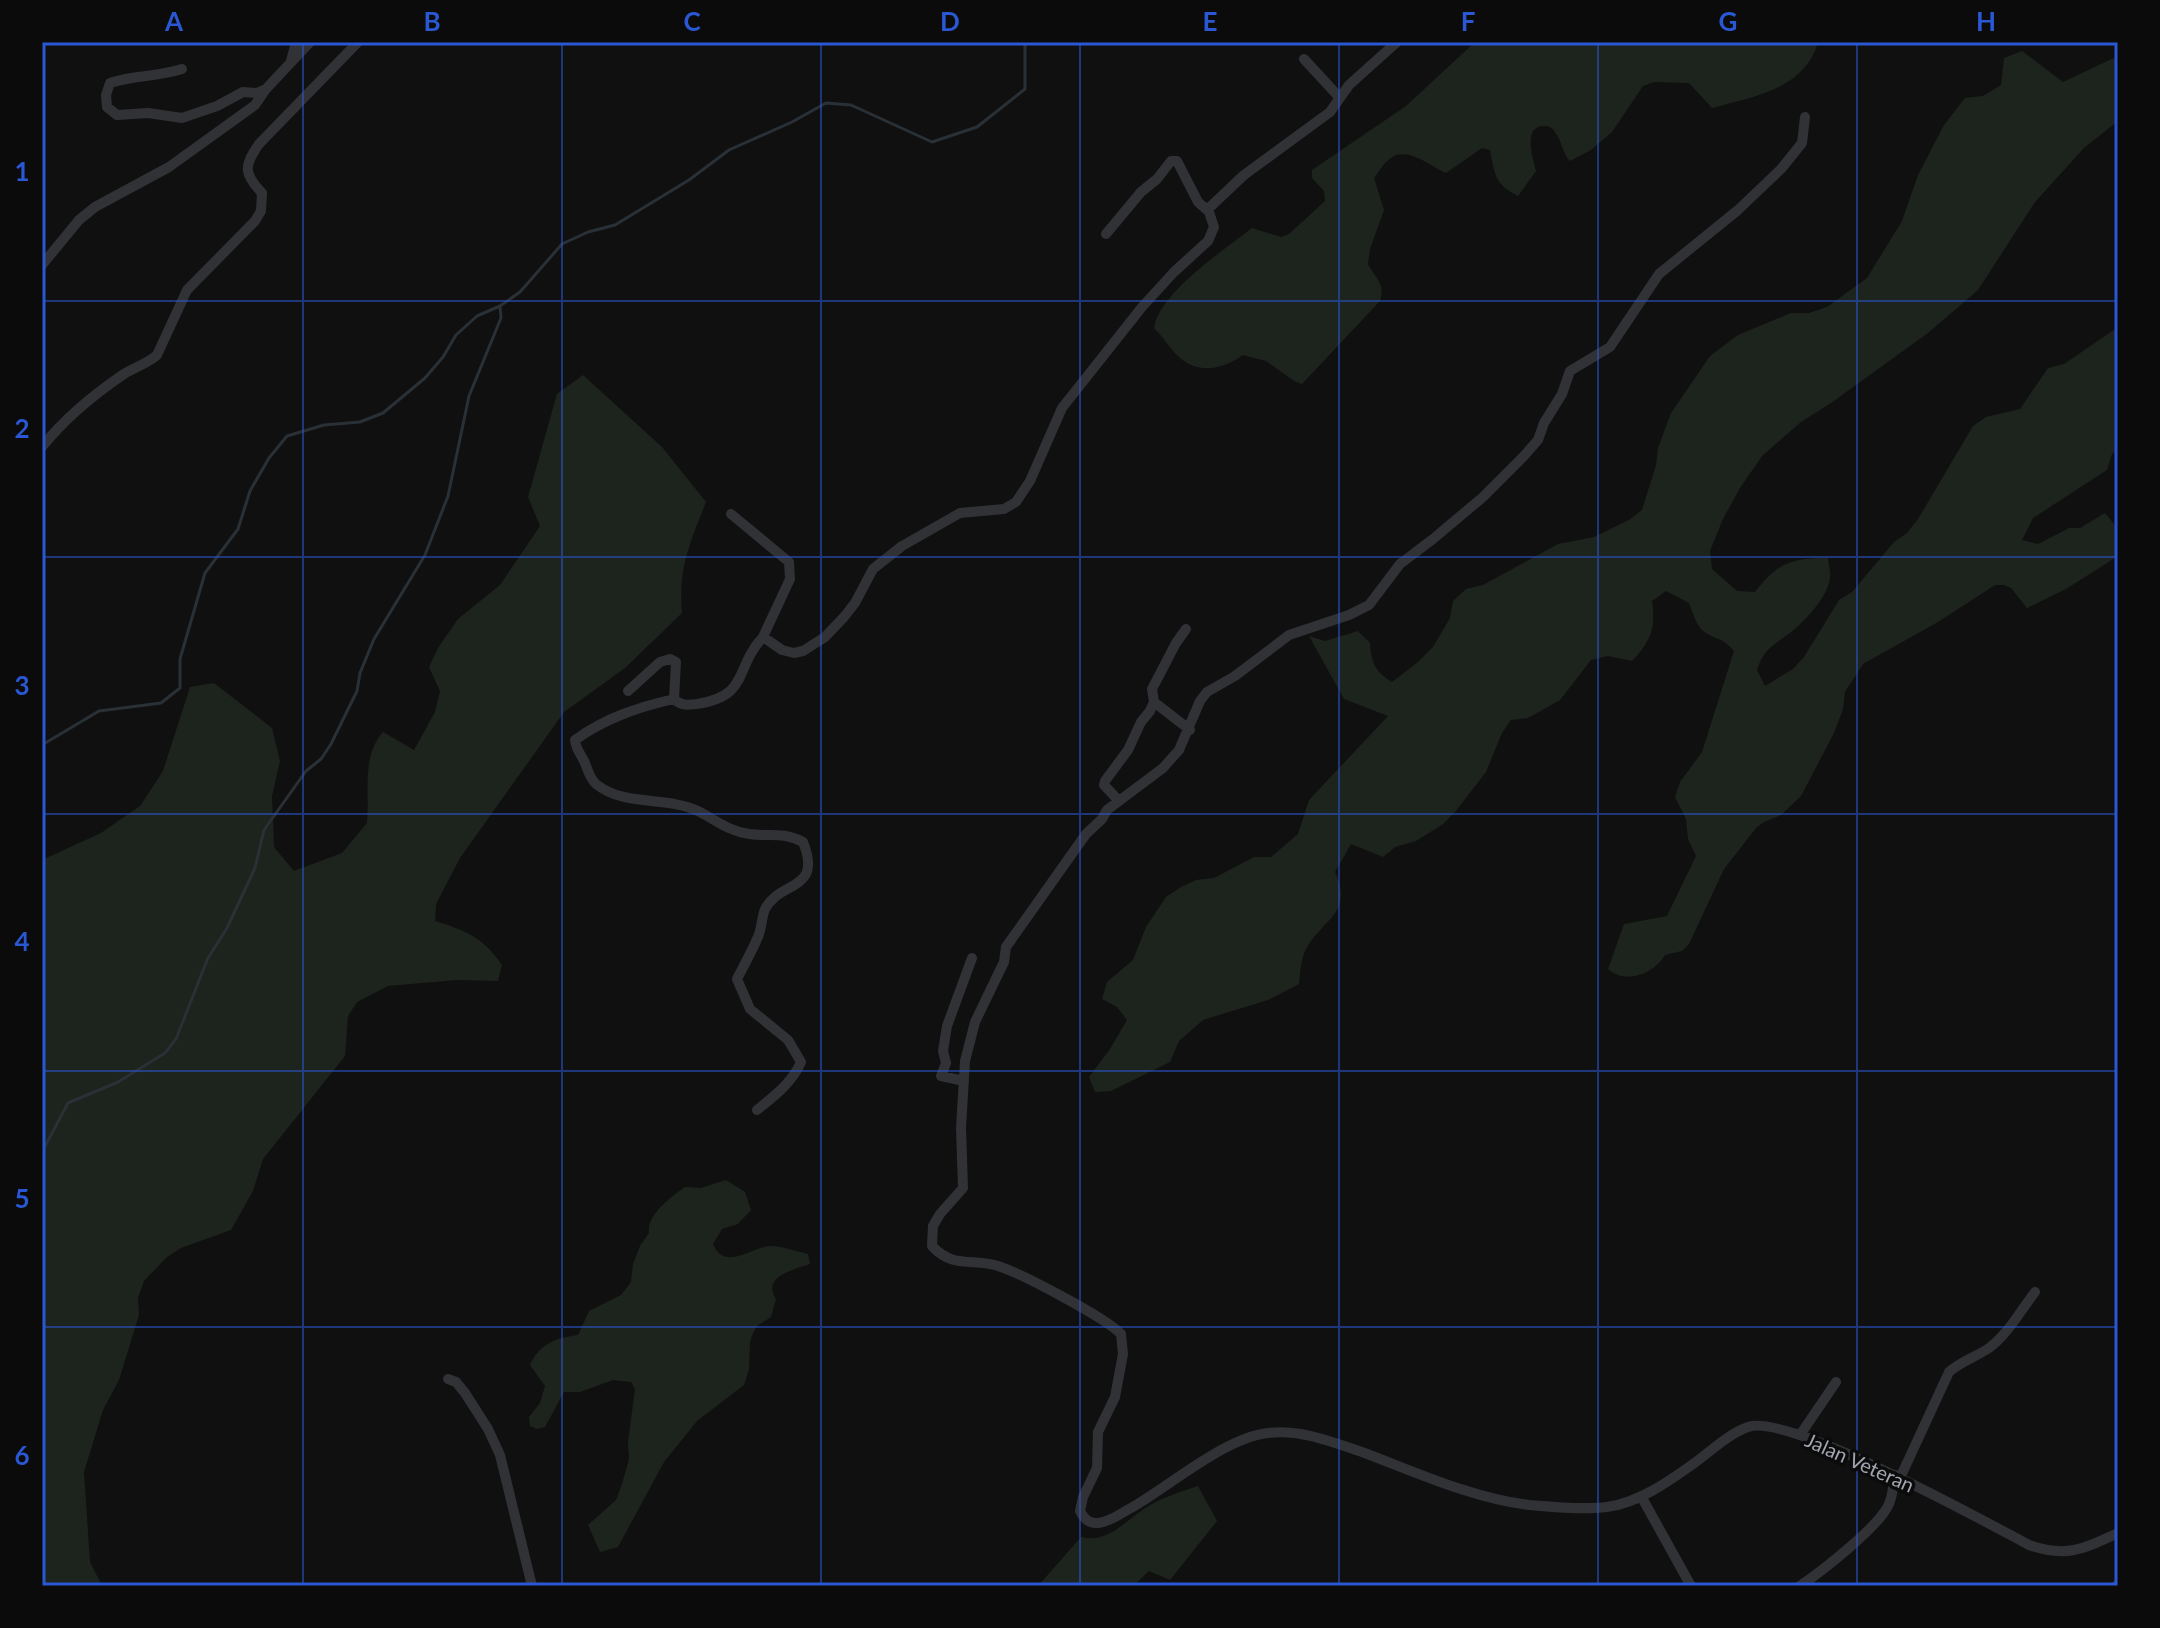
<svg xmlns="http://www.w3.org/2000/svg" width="2160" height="1628" font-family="Lato,sans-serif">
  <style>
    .green { fill: #1d241d }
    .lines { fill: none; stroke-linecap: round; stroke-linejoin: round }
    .stream { stroke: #293036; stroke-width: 3 }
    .minor { stroke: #313236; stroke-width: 10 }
    .grid { fill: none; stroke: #2a57d4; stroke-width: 2; stroke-opacity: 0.55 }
    .labels { text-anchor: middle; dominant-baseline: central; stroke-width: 7; stroke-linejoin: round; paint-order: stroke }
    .street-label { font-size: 20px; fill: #a2a6b1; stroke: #0b0b0c }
    .neatline { fill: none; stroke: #2a57d4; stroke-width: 3 }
    .grid-label { font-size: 26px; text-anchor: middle; font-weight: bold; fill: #2a57d4 }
  </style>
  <rect width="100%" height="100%" fill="#101011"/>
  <path class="green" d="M1475,42H1818C1805,89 1753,97 1712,108L1689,83L1654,82L1643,86L1612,132L1591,150L1570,161C1562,153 1562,141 1555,132C1553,128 1549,126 1544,126C1522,126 1533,159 1536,171L1518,196C1494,184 1495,174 1490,150L1482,148L1446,173C1431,167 1408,146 1391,158C1384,162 1379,172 1374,178L1384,210L1370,249L1368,264C1375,278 1386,284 1380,301L1302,384L1294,381L1266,361L1243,355C1224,369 1198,375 1179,357C1169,348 1163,336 1154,328C1159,293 1224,250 1252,228L1281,237L1289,234L1325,201L1324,191L1312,178V170L1406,106Z
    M2022,51L2063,82L2118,56V121L2084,148L2035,202L1978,290L1928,333L1831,403L1801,422L1762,456L1740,488L1723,519L1710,551L1712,569L1737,591L1755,592C1777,563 1791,558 1828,558C1828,563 1831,571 1830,577C1829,596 1804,622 1790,633C1773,645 1763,650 1757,670L1765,686L1793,669L1804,657L1839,600L1852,592L1894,542L1907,533L1918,519L1973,426L1986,417L2020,409L2048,368L2064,364L2118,327V448L2112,454L2107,470L2033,518L2022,540L2038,544L2069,528H2080L2105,513L2118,529V556L2066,589L2027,608L2011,588L2004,585H1995L1938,622L1863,664L1845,692L1843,709L1834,733L1801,796L1781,815L1764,822L1756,828L1724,869L1689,944L1682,951L1665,955C1654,974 1625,985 1608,969L1624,924L1667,916L1696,856L1688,839L1686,819L1675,797L1680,782L1702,752L1734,651C1722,637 1719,641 1706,633C1696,627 1693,613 1689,603L1666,591L1652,601C1656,627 1651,642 1632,661L1608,656L1591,660L1560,700L1528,718L1511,720L1502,733L1486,772L1455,812L1443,824L1416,841L1395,847L1383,857L1351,844L1335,872C1355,914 1320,920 1305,951C1301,961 1300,973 1299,984L1268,1000L1203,1020L1179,1041L1170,1062L1111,1091L1095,1092L1089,1077L1110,1049L1127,1020L1117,1007L1102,999L1107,982L1133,960L1146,927L1166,897L1181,887L1196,880L1214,878L1254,857H1271L1298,834L1309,800L1388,716L1344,699L1309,636L1325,641L1358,631L1370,643C1371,662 1375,672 1392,682L1418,662L1433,647L1450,618L1453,601L1466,589L1483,585L1558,544L1594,537L1629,520L1642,510L1656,465L1658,448L1671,413L1710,356L1738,335L1791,313H1809L1827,307L1867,278L1902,221L1918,175L1944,125L1965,98L1983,96L2001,85L2004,58Z
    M583,375L662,447L706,502C690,543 678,568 682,613L625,668L564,712L460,858L436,904L435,921C465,930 484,938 502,965L498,981L457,980L388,986L357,1002L348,1016L345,1056L263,1159L253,1191L231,1230L181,1248L167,1257L144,1281L138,1298L139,1315L119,1380L103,1410L84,1472L90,1562L102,1586H42V860L101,833L140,806L163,771L190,687L214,683L272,728L280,761L272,796L274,847L294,871L342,853L367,823C370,792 361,757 383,732L414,750L435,712L440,691L429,667L438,648L458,619L500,585L540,526L528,497L557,394Z
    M726,1180L745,1192L751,1210L738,1224L722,1229L713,1244C724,1272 752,1247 770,1246C782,1246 796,1251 808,1254L810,1264C794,1270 761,1276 776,1299L771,1317L757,1326L753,1333L750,1342L749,1369L744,1385L697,1421L664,1462L618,1547L600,1552L588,1525L616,1500L622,1484L629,1459L628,1442L635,1389L631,1382L613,1380L580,1392H564L545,1427L537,1429L530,1426L529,1417L540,1403L545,1386L530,1365C540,1343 556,1338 578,1335L589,1311L621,1295L631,1282L633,1264L640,1246L649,1233C646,1215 671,1197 685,1187L701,1188Z
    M1198,1486L1217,1521L1170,1580L1149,1571L1133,1586H1038L1081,1537C1107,1544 1124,1522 1144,1509C1160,1498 1180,1492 1198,1486Z"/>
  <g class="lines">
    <path class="stream" d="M42,745L99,711L161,703L180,688V659L205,573L238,529L250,491L269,458L287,436L324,425L360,422L383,413L425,378L443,357L456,335L477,316L500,306L520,292L562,244L588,232L615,225L689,180L729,150L792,122L826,103L851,105L932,142L977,127L1025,89V42
      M42,1152L68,1103L118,1082L165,1053L176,1039L208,958L227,928L255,868L264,830L306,771L321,759L331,744L357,691L360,673L374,639L425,555L448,496L469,396L501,318L500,306"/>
    <path class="minor" d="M1304,59L1340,98
      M291,61L296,42
      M182,69C158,77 133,75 110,83L106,95L107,107L117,115L148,113L182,118L217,106L243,92L257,93L266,89
      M1805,117L1802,143L1781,169L1738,210L1659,274L1610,347L1570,371L1562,394L1544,423L1538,440L1523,457L1483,497L1433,539L1400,564L1369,605L1349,615L1289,635L1235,676L1207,692L1200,701L1179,750L1163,768L1107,810L1102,819L1086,834L1006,947L1004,962L975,1022L965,1061L961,1128L963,1188L940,1214L933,1226L932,1246C954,1270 975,1257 1001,1267C1024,1275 1106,1318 1121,1334L1123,1354L1115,1397L1098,1432L1097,1468L1083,1497L1080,1511C1084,1519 1089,1524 1098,1523C1110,1522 1121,1513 1131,1508C1168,1487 1226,1437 1268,1433C1300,1429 1332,1442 1362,1452C1413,1471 1474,1499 1529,1505C1553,1507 1583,1510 1607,1507C1638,1503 1668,1482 1693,1464C1710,1452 1728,1434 1748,1427C1789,1413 1984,1521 2029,1545C2066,1558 2084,1549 2118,1533
      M1106,234L1141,192L1157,179L1171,161H1177L1198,202L1207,210
      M42,265L79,220L95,207L169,167L255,105L266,89L310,42
      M42,447C65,418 93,395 124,374C135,367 147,364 157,355L187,290L255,221L261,211L262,193C243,173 244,166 259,144L358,42
      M731,514L789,562L790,579L763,637
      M628,691L660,662L670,659L676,662L674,699C681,706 687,705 697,704C750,696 734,668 763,637L782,650L794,653L803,651L825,637L844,617L855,603L873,569L902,546L960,513L1004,509L1016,502L1030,481L1062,408L1142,307L1174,272L1208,241L1214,227L1208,209L1244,175L1330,112L1349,85L1397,42
      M674,699C639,707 605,718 575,740C576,750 581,754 585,763C588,771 590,779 596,784C624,807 667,796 698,811C716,820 728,831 749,834C771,837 781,831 803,842C823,892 780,880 765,909C761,919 762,930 757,939C751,953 744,965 737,979L750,1009L788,1040L801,1062C792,1083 774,1096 757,1110
      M1154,702L1190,730
      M1119,801L1104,785L1105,781L1128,750L1141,722L1150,711L1154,702L1152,689L1176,643L1186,629
      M964,1081L941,1076L946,1063L943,1051L947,1026L972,958
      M448,1379L456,1382L465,1393L488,1429L500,1455L532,1586
      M1800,1435L1836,1382
      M1900,1478L1949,1372C1961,1361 1976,1357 1989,1348C2008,1334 2021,1310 2035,1292
      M1641,1496L1691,1586
      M1800,1586C1822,1571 1877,1528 1888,1506C1893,1497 1893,1485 1895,1475
      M2116,1586L2118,1584"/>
  </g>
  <path class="grid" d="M303,42V1586M562,42V1586M821,42V1586M1080,42V1586M1339,42V1586M1598,42V1586M1857,42V1586M42,301H2118M42,557H2118M42,814H2118M42,1071H2118M42,1327H2118"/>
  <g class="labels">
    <g class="street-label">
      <text transform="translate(1860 1462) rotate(24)">Jalan Veteran</text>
    </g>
  </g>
  <rect width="2160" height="1628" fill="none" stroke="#0b0b0c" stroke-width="88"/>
  <rect x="44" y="44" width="2072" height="1540" class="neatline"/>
  <g class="grid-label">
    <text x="174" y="31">A</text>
    <text x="432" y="31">B</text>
    <text x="692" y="31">C</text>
    <text x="950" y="31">D</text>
    <text x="1210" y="31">E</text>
    <text x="1468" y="31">F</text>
    <text x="1728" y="31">G</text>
    <text x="1986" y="31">H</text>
    <text x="22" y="181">1</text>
    <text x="22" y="438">2</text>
    <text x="22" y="695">3</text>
    <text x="22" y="951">4</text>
    <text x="22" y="1208">5</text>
    <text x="22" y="1465">6</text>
  </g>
</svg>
